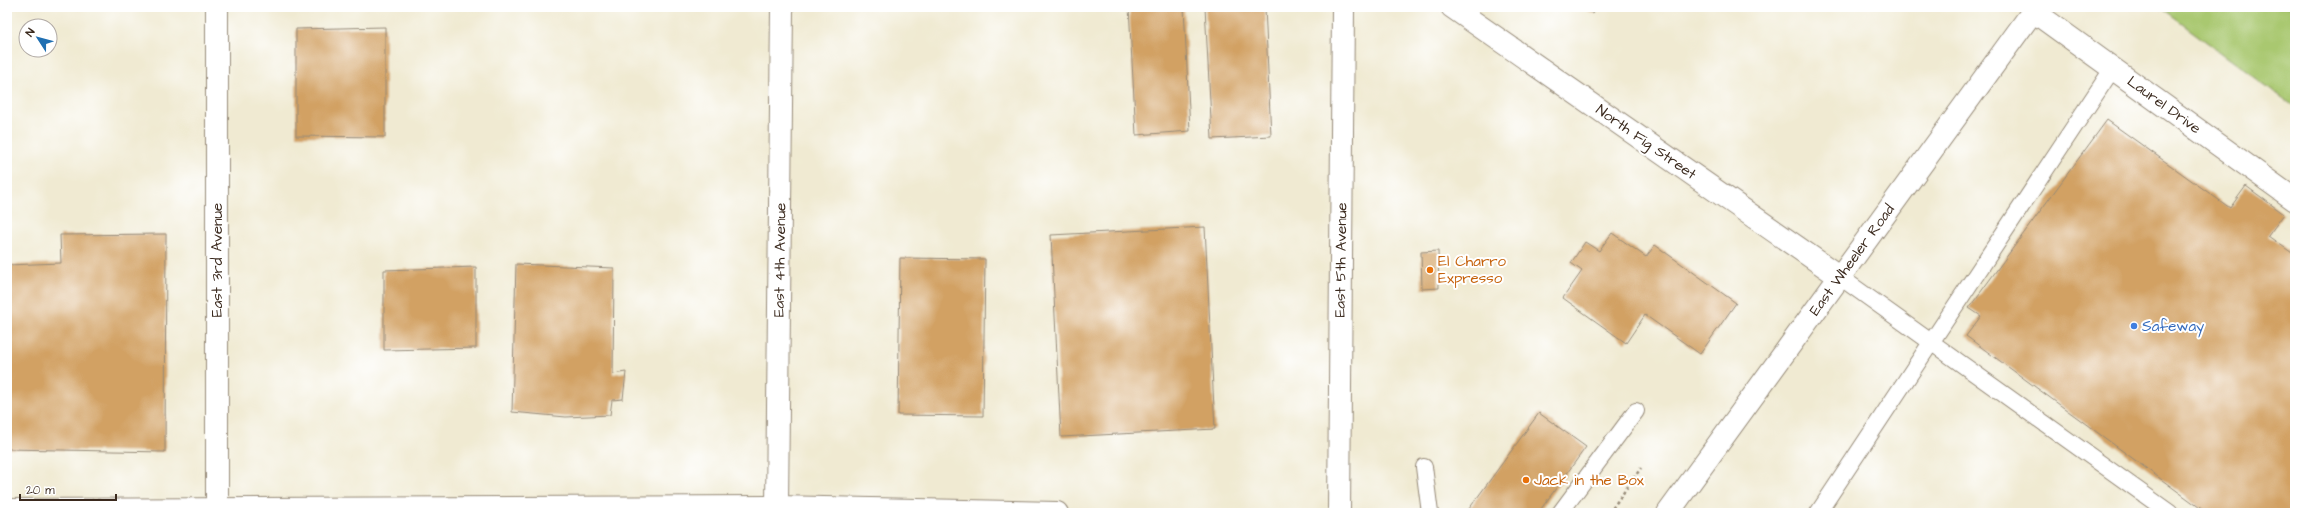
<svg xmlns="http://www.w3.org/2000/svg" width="2302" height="520" font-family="'Architects Daughter',sans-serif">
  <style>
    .green { fill: #a9c870; stroke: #727947 }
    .building { fill: #d2a164 }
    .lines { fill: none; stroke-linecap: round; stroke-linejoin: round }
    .service-casing { stroke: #968a78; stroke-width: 18 }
    .minor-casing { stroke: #968a78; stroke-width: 24 }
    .tertiary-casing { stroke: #968a78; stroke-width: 24 }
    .secondary-casing { stroke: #968a78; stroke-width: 24 }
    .path { stroke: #968a78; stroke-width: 2.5; stroke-dasharray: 3 3; stroke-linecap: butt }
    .service { stroke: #fff; stroke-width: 16 }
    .minor { stroke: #fff; stroke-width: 22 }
    .tertiary { stroke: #fff; stroke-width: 22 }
    .secondary { stroke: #fff; stroke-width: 22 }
    .food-dot { fill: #e8710a; stroke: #fff; stroke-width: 1.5 }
    .shop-dot { fill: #3f7fe0; stroke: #fff; stroke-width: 1.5 }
    .labels { text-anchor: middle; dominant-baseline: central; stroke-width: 4; stroke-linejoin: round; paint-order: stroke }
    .street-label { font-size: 15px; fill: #3b2a1e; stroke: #fff }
    .food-label { font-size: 15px; fill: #c56008; stroke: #fff; text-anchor: start }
    .shop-label { font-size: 15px; fill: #366cbe; stroke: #fff; text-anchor: start }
  </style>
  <rect width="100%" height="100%" fill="#fff"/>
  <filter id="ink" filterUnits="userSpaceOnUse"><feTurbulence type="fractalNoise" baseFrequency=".025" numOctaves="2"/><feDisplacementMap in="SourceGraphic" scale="8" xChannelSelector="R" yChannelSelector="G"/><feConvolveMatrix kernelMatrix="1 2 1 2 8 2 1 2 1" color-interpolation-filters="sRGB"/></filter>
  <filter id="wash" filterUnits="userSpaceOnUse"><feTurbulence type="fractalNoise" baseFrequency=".012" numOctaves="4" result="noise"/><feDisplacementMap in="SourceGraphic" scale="16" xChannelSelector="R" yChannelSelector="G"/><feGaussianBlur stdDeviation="0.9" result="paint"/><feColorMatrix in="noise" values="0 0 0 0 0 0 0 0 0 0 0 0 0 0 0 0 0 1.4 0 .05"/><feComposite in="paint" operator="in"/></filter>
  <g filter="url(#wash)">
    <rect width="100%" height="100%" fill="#f0ead2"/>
    <path class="green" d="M2159,7H2295V107Z"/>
    <g id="blocks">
      <path class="building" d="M1129,7H1184L1190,131L1136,135Z
        M1205,7H1265L1271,136L1212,139Z
        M1582,7H1598L1593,14Z
        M385,27V137L296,136V29Z
        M2107,120L2230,208L2246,186L2284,214L2268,236L2295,255V513H2207L1966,336L1981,316L1969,308Z
        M1205,227L1215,429L1061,437L1051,235Z
        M1612,233L1646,257L1655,245L1736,303L1700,354L1645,315L1626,343L1563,298L1582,271L1571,263L1585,242L1599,251Z
        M166,234L165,452L7,449V265L61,263L60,235Z
        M1438,251L1439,288L1422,289L1421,252Z
        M900,258L985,259L983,416L898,415Z
        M516,264L614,268L613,374L626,372L623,399L612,400L610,415L566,417L512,412Z
        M476,267V348L384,350V270Z
        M1539,413L1586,447L1538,513H1466Z"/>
    </g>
  </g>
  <g filter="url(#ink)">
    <use href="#blocks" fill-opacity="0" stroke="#968a78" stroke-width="1"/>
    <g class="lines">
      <g class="service-casing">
        <path id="service" d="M1840,277L2170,513
          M1424,467L1430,513
          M1560,513L1636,411
          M1818,513L2113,68"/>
      </g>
      <g class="minor-casing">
        <path id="minor" d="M2033,11L2295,200
          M777,507L782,7
          M1339,513L1343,7"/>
      </g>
      <g class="tertiary-casing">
        <path id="tertiary" d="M1452,7L1840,277
          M7,510L777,507L1057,513"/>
      </g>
      <g class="secondary-casing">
        <path id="secondary" d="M217,7V513
          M1668,513L2036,7"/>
      </g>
      <path class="path" d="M1609,513L1641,468"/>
      <use href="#service" class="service"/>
      <use href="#minor" class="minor"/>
      <use href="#tertiary" class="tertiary"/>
      <use href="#secondary" class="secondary"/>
    </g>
  </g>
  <g class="food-dot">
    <circle cx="1430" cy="270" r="4"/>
    <circle cx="1526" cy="480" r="4"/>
  </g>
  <circle class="shop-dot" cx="2134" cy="326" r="4"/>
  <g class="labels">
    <g class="street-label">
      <text transform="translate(2164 105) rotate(36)">Laurel Drive</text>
      <text transform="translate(1646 142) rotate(35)">North Fig Street</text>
      <text transform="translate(217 260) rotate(-90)">East 3rd Avenue</text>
      <text transform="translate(780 260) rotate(-89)">East 4th Avenue</text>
      <text transform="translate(1341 260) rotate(-89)">East 5th Avenue</text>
      <text transform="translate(1852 260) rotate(-54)">East Wheeler Road</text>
    </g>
    <g class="food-label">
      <text x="1438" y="261">El Charro<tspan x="1438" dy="17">Expresso</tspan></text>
      <text x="1534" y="480">Jack in the Box</text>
    </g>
    <g class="shop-label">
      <text x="2142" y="326">Safeway</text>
    </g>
  </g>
  <rect width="2302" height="520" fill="none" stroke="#fff" stroke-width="24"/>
  <g transform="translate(38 38) rotate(306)"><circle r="19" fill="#ffffff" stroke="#b1aaa5"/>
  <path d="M0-3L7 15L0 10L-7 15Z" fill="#1f6fb2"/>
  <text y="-6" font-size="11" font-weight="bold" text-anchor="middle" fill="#3b2a1e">N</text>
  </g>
  <path d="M20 494v6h96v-6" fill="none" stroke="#3b2a1e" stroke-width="2"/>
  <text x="26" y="494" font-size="12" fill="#3b2a1e" stroke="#ffffff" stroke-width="3" paint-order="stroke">20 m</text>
</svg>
